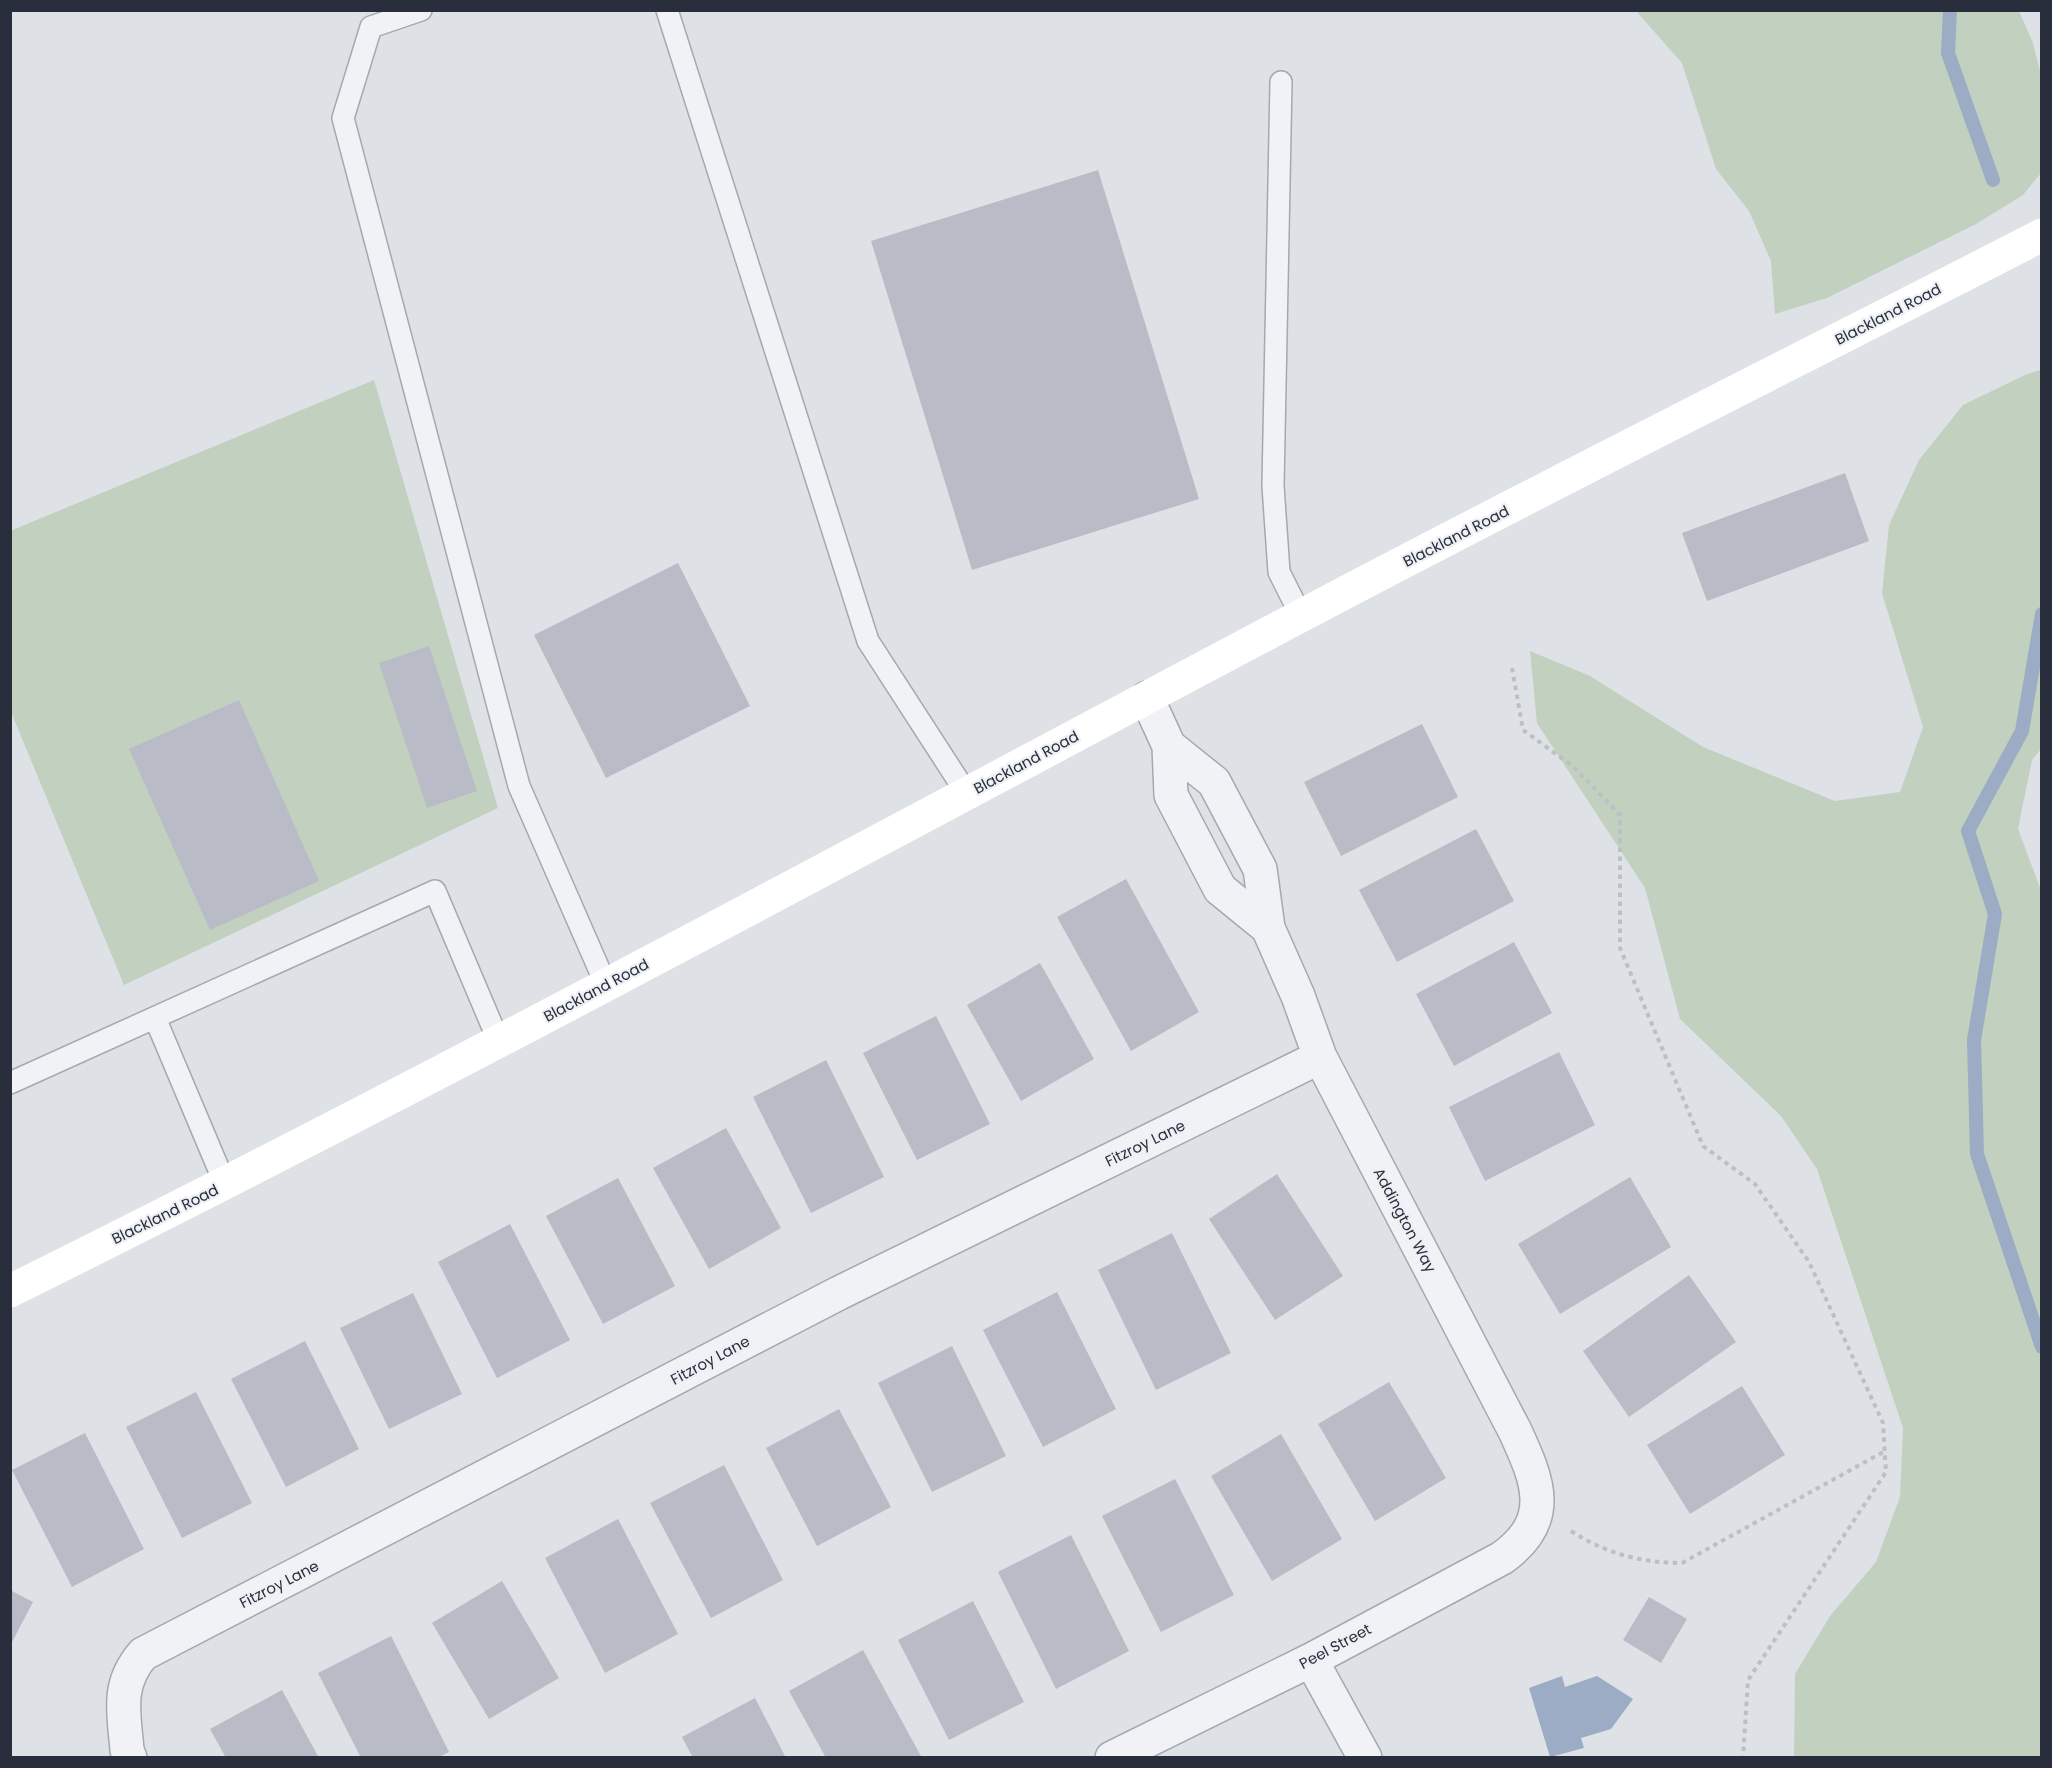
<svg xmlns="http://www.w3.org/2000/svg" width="2052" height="1768" font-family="Poppins,sans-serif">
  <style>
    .green { fill: #c2d0c0 }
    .water { fill: #9bacc4 }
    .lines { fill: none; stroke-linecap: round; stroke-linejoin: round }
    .stream { stroke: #9bacc4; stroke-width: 14 }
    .building { fill: #b9bcc6 }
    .lane-casing { stroke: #a4a8b0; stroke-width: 24 }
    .street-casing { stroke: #a4a8b0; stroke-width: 36 }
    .path { stroke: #bcbfc5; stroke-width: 4; stroke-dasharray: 4.5 4.5; stroke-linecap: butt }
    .lane { stroke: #f0f2f5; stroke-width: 21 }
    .street { stroke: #f0f2f5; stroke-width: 33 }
    .secondary { stroke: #fff; stroke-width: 33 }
    .labels { text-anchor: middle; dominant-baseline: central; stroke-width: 4.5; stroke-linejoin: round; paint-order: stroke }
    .street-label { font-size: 15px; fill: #282e3c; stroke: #edf0f4 }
  </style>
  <rect width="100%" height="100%" fill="#dee1e6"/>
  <path class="green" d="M1636,11H2019L2033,43L2041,75V173L2023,195L1976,224L1827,298L1775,314L1771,261L1749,211L1716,169L1682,63Z
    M2041,370V749L2032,760L2018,829L2042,893L2041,1757H1794L1795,1674L1830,1616L1876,1562L1900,1497L1903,1428L1817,1169L1781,1116L1680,1019L1645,888L1537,723L1530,651L1590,676L1703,747L1835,801L1900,792L1923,727L1882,593L1889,525L1919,460L1963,405L2027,374Z
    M374,380L498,808L124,985L11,712L10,531Z"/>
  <path class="water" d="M1562,1676L1565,1687L1597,1676L1633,1699L1611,1729L1581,1738L1584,1748L1550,1757L1529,1688Z"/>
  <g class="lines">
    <path class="stream" d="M1950,10L1948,53L1993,180
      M2042,614L2022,731L1968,831L1995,914L1974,1040L1977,1154L2042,1347"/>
  </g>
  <path class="building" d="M1098,170L1199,499L972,570L871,241Z
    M1845,473L1869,541L1707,601L1682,533Z
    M678,563L750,706L606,778L534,635Z
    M429,646L477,791L427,808L379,663Z
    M239,700L319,881L210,930L129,749Z
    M1422,724L1458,797L1341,856L1304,782Z
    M1476,829L1514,901L1397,962L1359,890Z
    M1126,879L1199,1012L1131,1051L1057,917Z
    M1514,942L1552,1013L1454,1066L1416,994Z
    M1040,963L1094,1059L1021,1101L967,1005Z
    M936,1016L990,1124L917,1160L863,1053Z
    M1559,1052L1595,1125L1485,1181L1449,1107Z
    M826,1060L884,1177L811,1213L753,1097Z
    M726,1128L781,1228L709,1269L653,1168Z
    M1277,1174L1343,1276L1275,1320L1209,1219Z
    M1630,1177L1671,1247L1560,1314L1518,1244Z
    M618,1178L675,1286L603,1324L546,1216Z
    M510,1224L570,1340L497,1378L438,1262Z
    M1172,1233L1231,1353L1156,1390L1098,1270Z
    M1689,1275L1736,1342L1629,1417L1583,1351Z
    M1057,1292L1116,1409L1043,1447L983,1330Z
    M413,1293L462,1394L389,1429L340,1328Z
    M305,1341L359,1449L286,1487L231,1379Z
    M952,1346L1006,1456L932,1492L878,1383Z
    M1389,1382L1446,1478L1375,1521L1318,1424Z
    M1742,1386L1785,1455L1690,1514L1647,1445Z
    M196,1392L252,1503L182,1538L126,1427Z
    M839,1409L891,1507L817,1546L766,1448Z
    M85,1433L144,1549L72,1587L12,1470Z
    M1281,1434L1342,1539L1272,1581L1211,1476Z
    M724,1465L783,1580L711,1618L650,1503Z
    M1175,1479L1234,1595L1161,1632L1102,1516Z
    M618,1519L678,1634L605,1673L545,1558Z
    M1071,1535L1129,1651L1056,1689L998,1572Z
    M502,1581L559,1678L489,1719L432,1623Z
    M10,1590L33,1602L10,1646Z
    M1649,1597L1687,1619L1661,1663L1623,1640Z
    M973,1601L1024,1702L949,1740L898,1640Z
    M391,1636L449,1752L437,1758H361L318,1673Z
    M863,1650L922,1758H826L789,1691Z
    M282,1690L319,1758H226L210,1729Z
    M755,1698L786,1758H693L682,1737Z"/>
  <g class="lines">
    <g class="lane-casing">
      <path id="lane" d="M421,10L371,27L343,118L519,786L606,985
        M667,10L868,641L967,794
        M1281,82L1273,486L1279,572L1301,616
        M155,1018L225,1184
        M10,1083L435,891L499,1042"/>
    </g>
    <g class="street-casing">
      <path id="street" d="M1147,698L1169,746L1171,795L1220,889L1268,928
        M1311,1660L1365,1758
        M130,1758L127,1750C124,1713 116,1685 143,1654L839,1293L1320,1057
        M1112,1758L1311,1660L1502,1558C1555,1520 1538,1481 1515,1431L1320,1057L1298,996L1268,928L1260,869L1214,782L1169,746"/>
    </g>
    <path class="path" d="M1512,668L1523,730L1574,767L1620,815V948L1703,1146L1755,1184L1809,1262L1883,1423L1886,1472L1748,1680L1743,1758
      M1571,1531C1605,1553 1641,1563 1682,1563L1885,1451"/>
    <use href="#lane" class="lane"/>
    <use href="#street" class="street"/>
    <path class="secondary" d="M10,1291C444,1076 868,845 1295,619C1542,488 1793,363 2042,235"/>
  </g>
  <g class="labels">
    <g class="street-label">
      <text transform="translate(1888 314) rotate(-27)">Blackland Road</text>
      <text transform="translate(1456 536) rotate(-27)">Blackland Road</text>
      <text transform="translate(1026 762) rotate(-28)">Blackland Road</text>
      <text transform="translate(596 990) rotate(-28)">Blackland Road</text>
      <text transform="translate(1145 1143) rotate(-26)">Fitzroy Lane</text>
      <text transform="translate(165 1214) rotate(-26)">Blackland Road</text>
      <text transform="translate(1405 1220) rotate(62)">Addington Way</text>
      <text transform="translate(710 1360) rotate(-28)">Fitzroy Lane</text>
      <text transform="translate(279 1584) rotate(-27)">Fitzroy Lane</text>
      <text transform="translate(1335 1646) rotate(-28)">Peel Street</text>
    </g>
  </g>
  <rect width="2052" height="1768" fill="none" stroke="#282e3c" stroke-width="24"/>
</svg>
